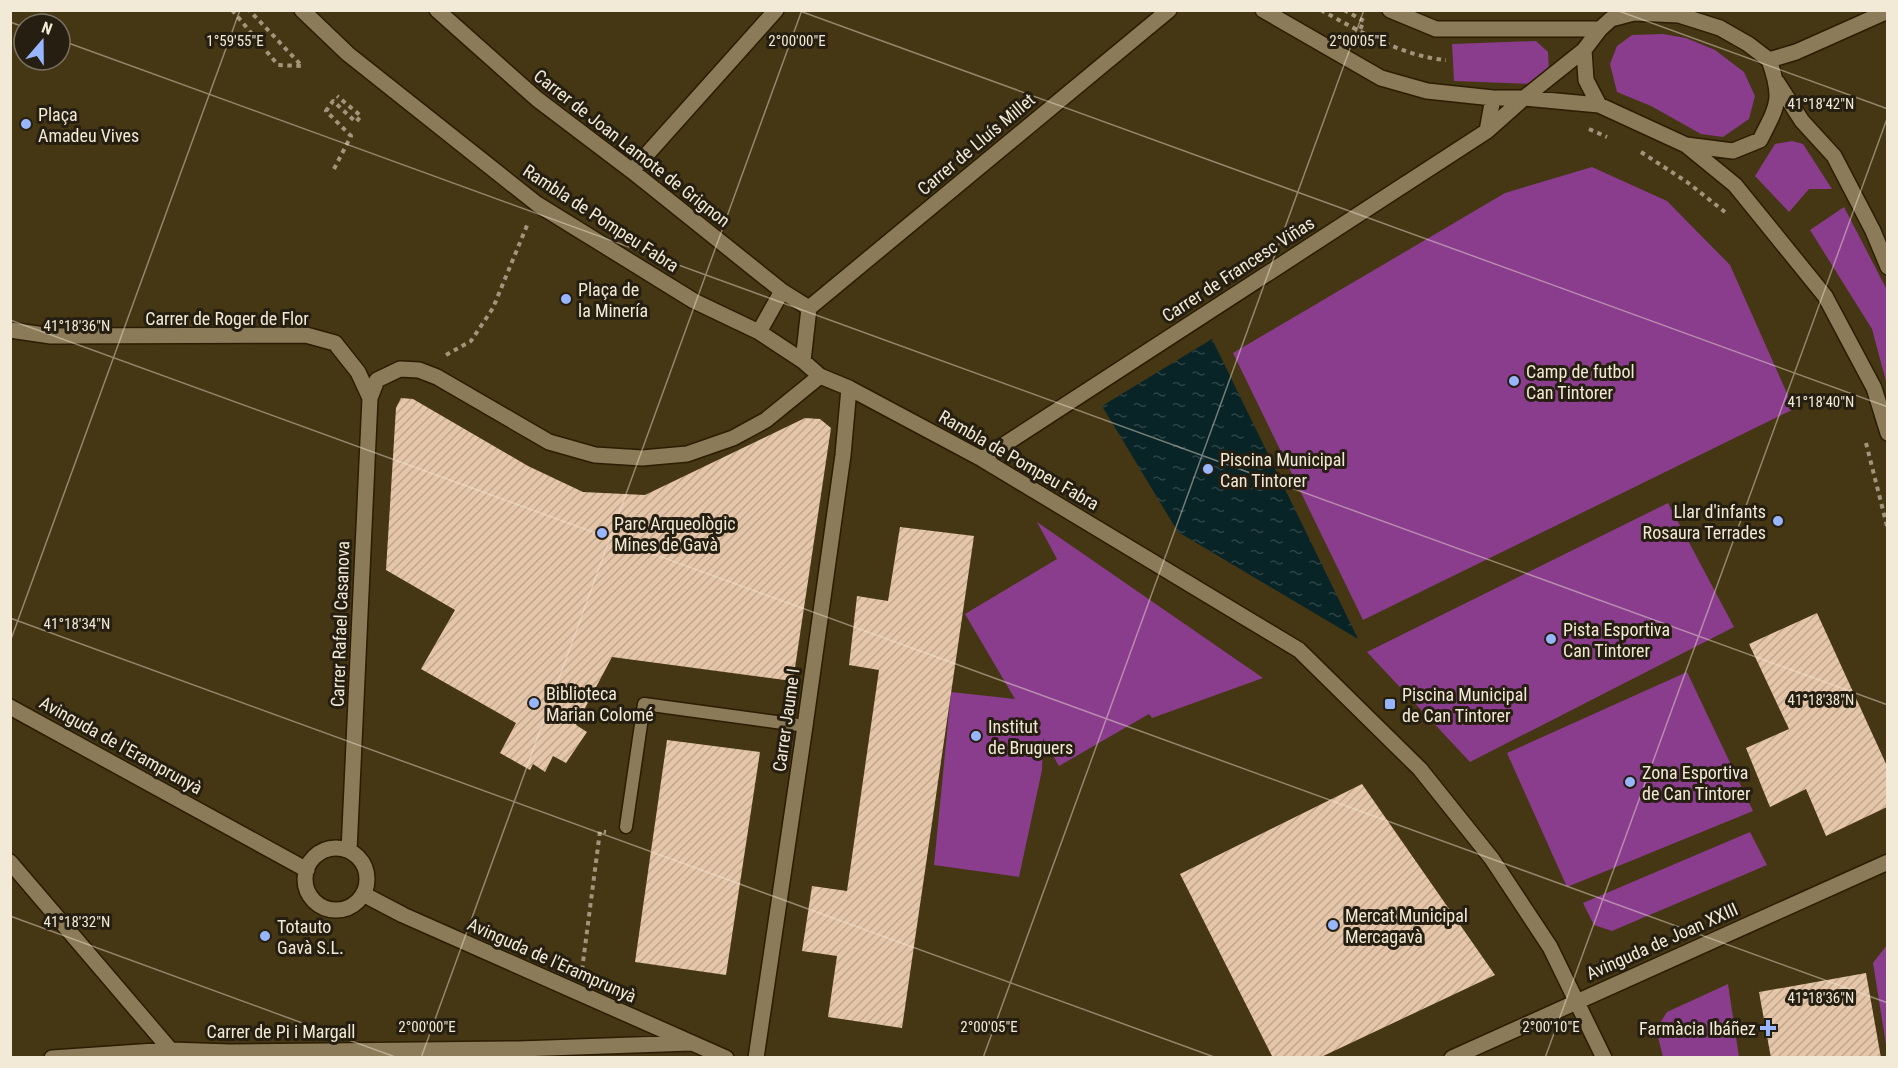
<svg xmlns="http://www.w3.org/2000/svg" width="1898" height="1068" font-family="'Roboto Condensed',sans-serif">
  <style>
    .garden { fill: #8a3d8d }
    .water { fill: url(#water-ripples) }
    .building { fill: url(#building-hatch) }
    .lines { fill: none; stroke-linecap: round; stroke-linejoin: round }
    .service-casing { stroke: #2b1d00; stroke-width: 15 }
    .minor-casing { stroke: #2b1d00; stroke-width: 18 }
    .path { stroke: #a1957b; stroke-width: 4; stroke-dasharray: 4.5 4.5; stroke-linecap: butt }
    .service { stroke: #8b7b58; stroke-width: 12 }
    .minor { stroke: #8b7b58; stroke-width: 15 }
    .ticks { fill: none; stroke: #f2e9d6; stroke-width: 1.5; stroke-opacity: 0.45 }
    .poi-dot { fill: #97b6fd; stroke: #261f11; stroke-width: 2 }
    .labels { text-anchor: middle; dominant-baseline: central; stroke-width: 6; stroke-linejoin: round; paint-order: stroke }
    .poi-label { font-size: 18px; fill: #f2e9d6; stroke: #261f11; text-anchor: start }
    .street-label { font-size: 18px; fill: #f2e9d6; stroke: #261f11 }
    .ticks-label { font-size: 15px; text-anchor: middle; fill: #f2e9d6; stroke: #261f11; stroke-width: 6; stroke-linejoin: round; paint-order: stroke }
  </style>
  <defs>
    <pattern id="water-ripples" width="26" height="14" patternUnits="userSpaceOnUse" patternTransform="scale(1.5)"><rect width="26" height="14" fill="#092427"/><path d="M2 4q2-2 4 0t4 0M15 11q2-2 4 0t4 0" fill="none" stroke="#2d4446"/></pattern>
    <pattern id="building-hatch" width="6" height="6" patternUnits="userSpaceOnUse" patternTransform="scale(1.5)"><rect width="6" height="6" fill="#e6c6a8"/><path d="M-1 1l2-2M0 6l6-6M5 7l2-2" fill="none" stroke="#bfa68e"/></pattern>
  </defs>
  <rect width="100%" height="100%" fill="#453614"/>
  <path class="garden" d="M1663,34L1686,38L1715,50L1744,72L1755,96L1749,119L1723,137L1701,134L1651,106L1617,92L1610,64L1617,46L1632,35Z
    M1536,41L1548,52L1549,70L1534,84L1454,81L1452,44Z
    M1792,141L1803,144L1832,189H1809L1789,212L1755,176L1775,144Z
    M1592,167L1667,201L1730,265L1794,409L1363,620L1233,353L1505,193Z
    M1844,207L1887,290V385L1872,329L1810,230Z
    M1668,503L1734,627L1470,762L1367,652Z
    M1037,522L1263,678L1152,718L1149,714L1059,766L1043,738L1042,770L1019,877L934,865L951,692L1015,699L965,614L1057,559Z
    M1687,672L1753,811L1567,887L1507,753Z
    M1750,832L1767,865L1612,931L1594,925L1583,903Z
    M1887,945V1051L1873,963Z
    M1728,984L1739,1057H1663L1656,1029L1667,1012Z"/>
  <path class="water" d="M1212,339L1358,639L1178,532L1102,406Z"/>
  <path class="building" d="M401,398L413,399L528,466L583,492L645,495L805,418L820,419L831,428L793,681L612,657L576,725L587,732L566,763L553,756L545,772L533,764L530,770L500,753L516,723L421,669L455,610L386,570L396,408Z
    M900,527L974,536L902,1028L828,1017L837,956L802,951L812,886L847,891L879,670L849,665L857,596L888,601Z
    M1817,613L1887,766V807L1826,836L1806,789L1770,807L1746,748L1789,729L1749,644Z
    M667,740L760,752L726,975L635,962Z
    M1362,784L1495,975L1319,1058H1273L1180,874Z
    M1866,973L1881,1058H1771L1759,992Z"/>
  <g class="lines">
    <g class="service-casing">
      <path id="service" d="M626,827L644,704L805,726"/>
    </g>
    <g class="minor-casing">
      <path id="minor" d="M302,10L348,54L537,204L694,301L759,332L803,361L820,376L849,388L982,459L1299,650L1420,769L1492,859L1550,947L1604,1058
        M437,10L537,99L632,171L782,291L809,308
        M1263,10L1381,78L1427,91L1493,98H1524L1599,105L1686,145L1735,185L1825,296L1874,388L1888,433
        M1390,10L1436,29H1600
        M1769,60L1796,52L1888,11
        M1777,82L1802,121L1834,156L1873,231L1888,267
        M1599,105L1586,80L1584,50L1600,29L1611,19L1634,13L1679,15L1720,28L1748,44L1769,60
        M1487,131L1524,98L1584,50
        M1686,145L1733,151L1760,140C1778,105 1783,99 1769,60
        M632,171L776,10
        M809,308L1169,10
        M10,330L51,336L306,335L335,343L358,372L370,398
        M759,332L782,291
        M803,361L809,308
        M982,459L1487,131L1493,98
        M10,707L307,870
        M305 879a31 31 0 1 1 62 0a31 31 0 1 1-62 0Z
        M349,851L370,398L377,380L400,369L419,370L437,377L549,442L595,455L642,458L687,454L733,438L766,420L820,376
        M10,862L174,1054
        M363,894L403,915L726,1058
        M52,1058L170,1050L230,1052L519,1049L691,1043
        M756,1058L805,726L843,455L849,388
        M1452,1058L1888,862"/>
    </g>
    <path class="path" d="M232,10L278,65L302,66L249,10
      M1321,10C1356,30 1405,57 1446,60
      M1344,10L1364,21L1356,38
      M1589,129L1607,137
      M1641,152L1687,182L1725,212
      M334,169L351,136L326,111L333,101L356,122L361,116L337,96
      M446,355L471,341L493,308L528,223
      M1866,443L1888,530
      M582,970L600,831L606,832"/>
    <use href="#service" class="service"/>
    <use href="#minor" class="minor"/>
  </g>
  <path class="ticks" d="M797,10L1888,407M1616,10L1888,109M10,22L24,27M60,40L1888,705M10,320L1888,1003M10,618L1217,1058M10,642L240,10M10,916L398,1058M421,1058L802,10M983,1058L1364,10M1545,1058L1888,116"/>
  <g class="poi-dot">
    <circle cx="26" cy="124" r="6"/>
    <circle cx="566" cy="299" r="6"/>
    <circle cx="1514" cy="381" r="6"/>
    <circle cx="1208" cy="469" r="6"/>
    <circle cx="1778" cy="521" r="6"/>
    <circle cx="602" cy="533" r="6"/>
    <circle cx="1551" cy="639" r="6"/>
    <circle cx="534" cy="703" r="6"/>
    <rect x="1384" y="698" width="12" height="12" rx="3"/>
    <circle cx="976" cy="736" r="6"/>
    <circle cx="1630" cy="782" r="6"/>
    <circle cx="1333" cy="925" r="6"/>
    <circle cx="265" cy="936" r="6"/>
    <path d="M1765 1019h6v6h6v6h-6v6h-6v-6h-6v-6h6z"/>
  </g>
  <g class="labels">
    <g class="poi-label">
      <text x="38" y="114">Plaça<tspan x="38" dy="21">Amadeu Vives</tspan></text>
      <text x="578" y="289">Plaça de<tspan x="578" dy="21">la Minería</tspan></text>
      <text x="1526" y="371">Camp de futbol<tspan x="1526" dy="21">Can Tintorer</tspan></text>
      <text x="1220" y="459">Piscina Municipal<tspan x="1220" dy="21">Can Tintorer</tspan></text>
      <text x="1766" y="511" text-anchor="end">Llar d'infants<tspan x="1766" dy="21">Rosaura Terrades</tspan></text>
      <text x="614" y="523">Parc Arqueològic<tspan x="614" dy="21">Mines de Gavà</tspan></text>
      <text x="1563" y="629">Pista Esportiva<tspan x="1563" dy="21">Can Tintorer</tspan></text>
      <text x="546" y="693">Biblioteca<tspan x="546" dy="21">Marian Colomé</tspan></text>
      <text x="1402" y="694">Piscina Municipal<tspan x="1402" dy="21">de Can Tintorer</tspan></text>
      <text x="988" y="726">Institut<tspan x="988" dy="21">de Bruguers</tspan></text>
      <text x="1642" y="772">Zona Esportiva<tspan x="1642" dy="21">de Can Tintorer</tspan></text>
      <text x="1345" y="915">Mercat Municipal<tspan x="1345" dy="21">Mercagavà</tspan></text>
      <text x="277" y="926">Totauto<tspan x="277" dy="21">Gavà S.L.</tspan></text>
      <text x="1756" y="1028" text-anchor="end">Farmàcia Ibáñez</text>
    </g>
    <g class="street-label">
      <text transform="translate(976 144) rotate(-40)">Carrer de Lluís Millet</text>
      <text transform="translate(632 148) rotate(38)">Carrer de Joan Lamote de Grignon</text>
      <text transform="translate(601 218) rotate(33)">Rambla de Pompeu Fabra</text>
      <text transform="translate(1238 269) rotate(-33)">Carrer de Francesc Viñas</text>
      <text x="227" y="318">Carrer de Roger de Flor</text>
      <text transform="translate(1019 460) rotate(30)">Rambla de Pompeu Fabra</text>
      <text transform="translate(340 624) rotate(-88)">Carrer Rafael Casanova</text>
      <text transform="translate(786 720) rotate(-82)">Carrer Jaume I</text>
      <text transform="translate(121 745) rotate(29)">Avinguda de l'Eramprunyà</text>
      <text transform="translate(1662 941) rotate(-24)">Avinguda de Joan XXIII</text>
      <text transform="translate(552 960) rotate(24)">Avinguda de l'Eramprunyà</text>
      <text x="281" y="1031">Carrer de Pi i Margall</text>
    </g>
  </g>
  <g class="ticks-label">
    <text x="797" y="46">2°00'00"E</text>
    <text x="235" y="46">1°59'55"E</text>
    <text x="1358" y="46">2°00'05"E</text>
    <text x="1821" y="109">41°18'42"N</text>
    <text x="77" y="331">41°18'36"N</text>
    <text x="1821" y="407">41°18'40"N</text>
    <text x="77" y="629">41°18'34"N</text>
    <text x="1821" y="705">41°18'38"N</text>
    <text x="77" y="927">41°18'32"N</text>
    <text x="1821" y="1003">41°18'36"N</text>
    <text x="427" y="1032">2°00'00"E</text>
    <text x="989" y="1032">2°00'05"E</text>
    <text x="1551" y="1032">2°00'10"E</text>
  </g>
  <rect width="1898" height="1068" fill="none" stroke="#f2e9d6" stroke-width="24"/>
  <g transform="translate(42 42) rotate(20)"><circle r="28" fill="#261f11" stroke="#787060" stroke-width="1.5"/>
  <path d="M0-4.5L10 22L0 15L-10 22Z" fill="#97b6fd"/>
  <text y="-9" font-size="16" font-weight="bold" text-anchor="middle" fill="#f2e9d6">N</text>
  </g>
</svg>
